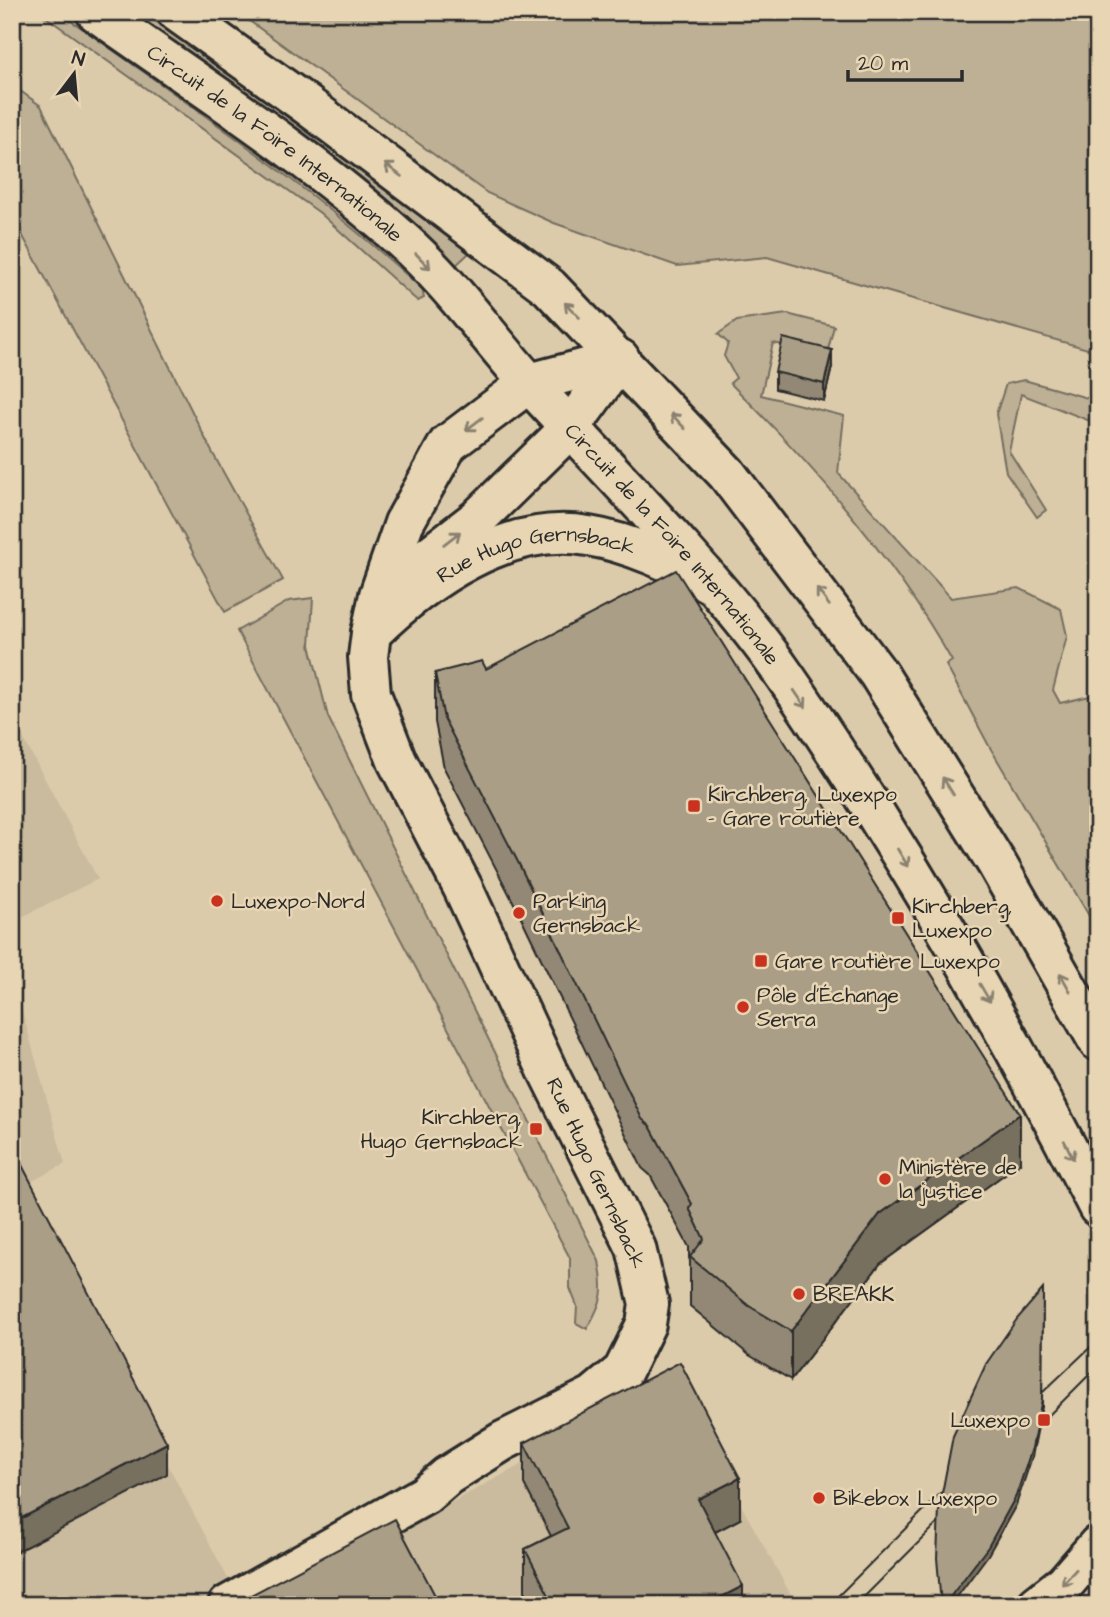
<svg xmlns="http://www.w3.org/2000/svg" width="1110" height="1617" font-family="'Architects Daughter',sans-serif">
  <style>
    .built { fill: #cabb9e }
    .green { fill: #beb095; stroke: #746e60; stroke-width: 2 }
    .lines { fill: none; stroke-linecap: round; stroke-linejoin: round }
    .street-casing { stroke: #2b2b2b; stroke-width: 44 }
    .secondary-casing { stroke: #2b2b2b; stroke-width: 44 }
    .primary-casing { stroke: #2b2b2b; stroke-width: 44 }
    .street { stroke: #e7d5b3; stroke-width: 38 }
    .secondary { stroke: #e7d5b3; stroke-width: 38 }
    .primary { stroke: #e7d5b3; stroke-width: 38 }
    .tram { stroke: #2b2b2b; stroke-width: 2 }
    .wall { fill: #928874; stroke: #2b2b2b; stroke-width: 2 }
    .shaded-wall { fill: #776f5e; stroke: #2b2b2b; stroke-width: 2 }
    .building { fill: #aa9e87; stroke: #2b2b2b; stroke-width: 2 }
    .oneway { stroke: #89806f }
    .poi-dot { fill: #c8321e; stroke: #e7d5b3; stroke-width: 2.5 }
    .labels { text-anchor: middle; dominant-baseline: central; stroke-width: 5; stroke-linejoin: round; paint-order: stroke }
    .street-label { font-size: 21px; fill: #2b2b2b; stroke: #e7d5b3 }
    .poi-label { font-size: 21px; fill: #2b2b2b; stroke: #e7d5b3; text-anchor: start }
  </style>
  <rect width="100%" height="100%" fill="#dccbab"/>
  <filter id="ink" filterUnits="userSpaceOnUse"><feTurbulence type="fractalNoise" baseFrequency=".0143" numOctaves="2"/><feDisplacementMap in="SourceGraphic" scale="14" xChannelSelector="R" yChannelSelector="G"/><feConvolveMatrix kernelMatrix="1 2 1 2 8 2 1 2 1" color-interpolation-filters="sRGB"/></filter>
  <g filter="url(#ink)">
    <path class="built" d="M12,717L98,879L12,922Z
      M12,975L65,1164L21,1187L242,1605H12Z
      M673,1383L795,1602L790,1605H261Z"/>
    <path class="green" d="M39,12H57L80,27C197,110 317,191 422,289L424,298L418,301L413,297L320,213Z
      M123,12H142L218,65L469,253L452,269Z
      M237,12H1098V352L767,257L677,266L554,223L487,193Z
      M12,85L41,106L211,450L283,580L225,612L12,216Z
      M787,314L834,326L827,354L773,343L761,395L844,416L838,473L951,598L1019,588L1061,609L1067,636L1053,690L1060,703L1098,694L1095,827L1098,931L988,744L946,665L952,661C894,558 814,466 730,383L736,378L724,356L728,343L718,334L737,321Z
      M1024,380L1098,401V424L1021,394L1009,451L1046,510L1037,517L1006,472L996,414L1006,384Z
      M313,598L310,645L328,717L599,1261C605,1292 603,1301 587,1329L576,1323L577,1306L570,1288V1258L237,631L289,601Z"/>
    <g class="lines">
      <g class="street-casing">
        <g id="street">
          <path d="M411,570L477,519L570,428L620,359"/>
          <path id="s1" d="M371,633C425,580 507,522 588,536C632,543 672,563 711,584"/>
          <path d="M228,1605L425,1495L447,1476L503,1441L593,1396L623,1371L646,1324L649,1304L636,1248L548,1072L463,888L397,761L371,694L368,657L371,633L379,595L404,523L448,444L529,383L620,359"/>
        </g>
      </g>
      <g class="secondary-casing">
        <g id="secondary">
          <path id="s2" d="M96,12C199,85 307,154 401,239C453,285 492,343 538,393C617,479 700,562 770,655C807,706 841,760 875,813C956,941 1029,1072 1098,1207"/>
          <path d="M177,12L307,105L549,287L727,474L878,673L997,864L1098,1041"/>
        </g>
      </g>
      <g class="primary-casing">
        <path id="primary" d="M1037,1605L1065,1583L1098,1545"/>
      </g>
      <use href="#street" class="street"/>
      <use href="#secondary" class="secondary"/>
      <use href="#primary" class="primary"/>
      <path class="tram" d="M1043,1392L1098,1340
        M1044,1420L1098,1366
        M829,1605L943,1491
        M856,1605L939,1522"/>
    </g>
    <path class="wall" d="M832,367L824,401L775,389V372Z
      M486,669L1020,1163L880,1264L791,1380L749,1355L690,1306V1261L689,1258V1247L650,1175L642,1168L519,913L444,768L435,722V673Z
      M524,1443L740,1519L715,1532L743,1605H533L525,1591V1549L551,1536L524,1484Z"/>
    <path class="shaded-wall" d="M832,350V367L824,401V384Z
      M1020,1114V1163L880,1264L791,1380V1331L880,1214Z
      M1043,1289L1042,1407L1032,1457L1016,1505L988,1555L951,1605H944Z
      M167,1443V1474L12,1554V1523Z
      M740,1478V1519L698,1541V1499Z
      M743,1586V1605H706Z"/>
    <path class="building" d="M783,338L832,350L824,384L775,372Z
      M676,570L1020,1114L880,1214L791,1331L749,1306L690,1257L704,1239L689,1208L692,1204L650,1126L642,1119L519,864L444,719L435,673L482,661L486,669Z
      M12,1146L167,1443L12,1523Z
      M1043,1289L1042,1399L1032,1448L1016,1496L988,1547L944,1605H941L937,1558L939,1509L953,1436L986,1364L1017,1319Z
      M680,1362L740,1478L698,1499L743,1586L706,1605H554L525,1549L568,1528L524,1443Z
      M395,1519L440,1605H232Z"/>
    <defs><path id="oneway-shaft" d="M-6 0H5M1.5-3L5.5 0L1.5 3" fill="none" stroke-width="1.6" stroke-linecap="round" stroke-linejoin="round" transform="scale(1.75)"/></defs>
    <g class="oneway">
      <use href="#oneway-shaft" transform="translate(393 170) rotate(-143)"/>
      <use href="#oneway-shaft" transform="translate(423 261) rotate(46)"/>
      <use href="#oneway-shaft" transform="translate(572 310) rotate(-135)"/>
      <use href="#oneway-shaft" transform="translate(678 421) rotate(-133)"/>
      <use href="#oneway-shaft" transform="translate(474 424) rotate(143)"/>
      <use href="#oneway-shaft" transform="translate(452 538) rotate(-38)"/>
      <use href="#oneway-shaft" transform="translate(823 597) rotate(-127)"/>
      <use href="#oneway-shaft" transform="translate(800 699) rotate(56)"/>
      <use href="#oneway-shaft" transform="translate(948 786) rotate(-122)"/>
      <use href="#oneway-shaft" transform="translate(903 858) rotate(58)"/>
      <use href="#oneway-shaft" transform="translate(1065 982) rotate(-119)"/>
      <use href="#oneway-shaft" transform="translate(985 993) rotate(60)"/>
      <use href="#oneway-shaft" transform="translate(1069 1150) rotate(63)"/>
      <use href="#oneway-shaft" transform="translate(1069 1577) rotate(133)"/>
    </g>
  </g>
  <g class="poi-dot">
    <rect x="687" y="799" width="14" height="14" rx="3.5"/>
    <circle cx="217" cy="901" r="7"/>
    <circle cx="519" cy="913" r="7"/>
    <rect x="891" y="911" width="14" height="14" rx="3.5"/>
    <rect x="754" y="954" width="14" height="14" rx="3.5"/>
    <circle cx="743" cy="1007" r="7"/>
    <rect x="529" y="1122" width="14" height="14" rx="3.5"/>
    <circle cx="885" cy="1179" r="7"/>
    <circle cx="799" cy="1294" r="7"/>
    <rect x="1037" y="1413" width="14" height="14" rx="3.5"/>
    <circle cx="819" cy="1498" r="7"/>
  </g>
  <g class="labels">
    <g class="street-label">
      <text stroke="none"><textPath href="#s2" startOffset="222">Circuit de la Foire Internationale</textPath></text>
      <text stroke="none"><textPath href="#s2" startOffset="789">Circuit de la Foire Internationale</textPath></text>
      <text stroke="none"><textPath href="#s1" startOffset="191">Rue Hugo Gernsback</textPath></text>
      <text transform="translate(596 1173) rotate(65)">Rue Hugo Gernsback</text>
    </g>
    <g class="poi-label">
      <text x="708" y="794">Kirchberg, Luxexpo<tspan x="708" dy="24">- Gare routière</tspan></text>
      <text x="231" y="901">Luxexpo-Nord</text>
      <text x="533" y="901">Parking<tspan x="533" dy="24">Gernsback</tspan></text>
      <text x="912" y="906">Kirchberg,<tspan x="912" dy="24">Luxexpo</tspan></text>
      <text x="775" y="961">Gare routière Luxexpo</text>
      <text x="757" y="995">Pôle d'Échange<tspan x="757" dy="24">Serra</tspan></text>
      <text x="522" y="1117" text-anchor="end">Kirchberg,<tspan x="522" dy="24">Hugo Gernsback</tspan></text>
      <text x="899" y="1167">Ministère de<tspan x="899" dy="24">la justice</tspan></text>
      <text x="813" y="1294">BREAKK</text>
      <text x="1030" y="1420" text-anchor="end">Luxexpo</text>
      <text x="833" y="1498">Bikebox Luxexpo</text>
    </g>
  </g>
  <rect width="1110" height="1617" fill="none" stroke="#e7d5b3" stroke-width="42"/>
  <rect x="21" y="21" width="1068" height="1575" fill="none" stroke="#2b2b2b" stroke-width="2.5" filter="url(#ink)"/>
  <g transform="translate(74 74) rotate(16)" stroke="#e7d5b3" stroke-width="5" paint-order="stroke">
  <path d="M0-5L12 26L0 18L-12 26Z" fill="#2b2b2b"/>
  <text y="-10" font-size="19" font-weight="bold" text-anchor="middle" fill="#2b2b2b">N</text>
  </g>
  <path d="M848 70v10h114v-10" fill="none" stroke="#2b2b2b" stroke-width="3.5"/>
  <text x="858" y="70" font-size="21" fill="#2b2b2b" stroke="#e7d5b3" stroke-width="5" paint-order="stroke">20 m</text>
</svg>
